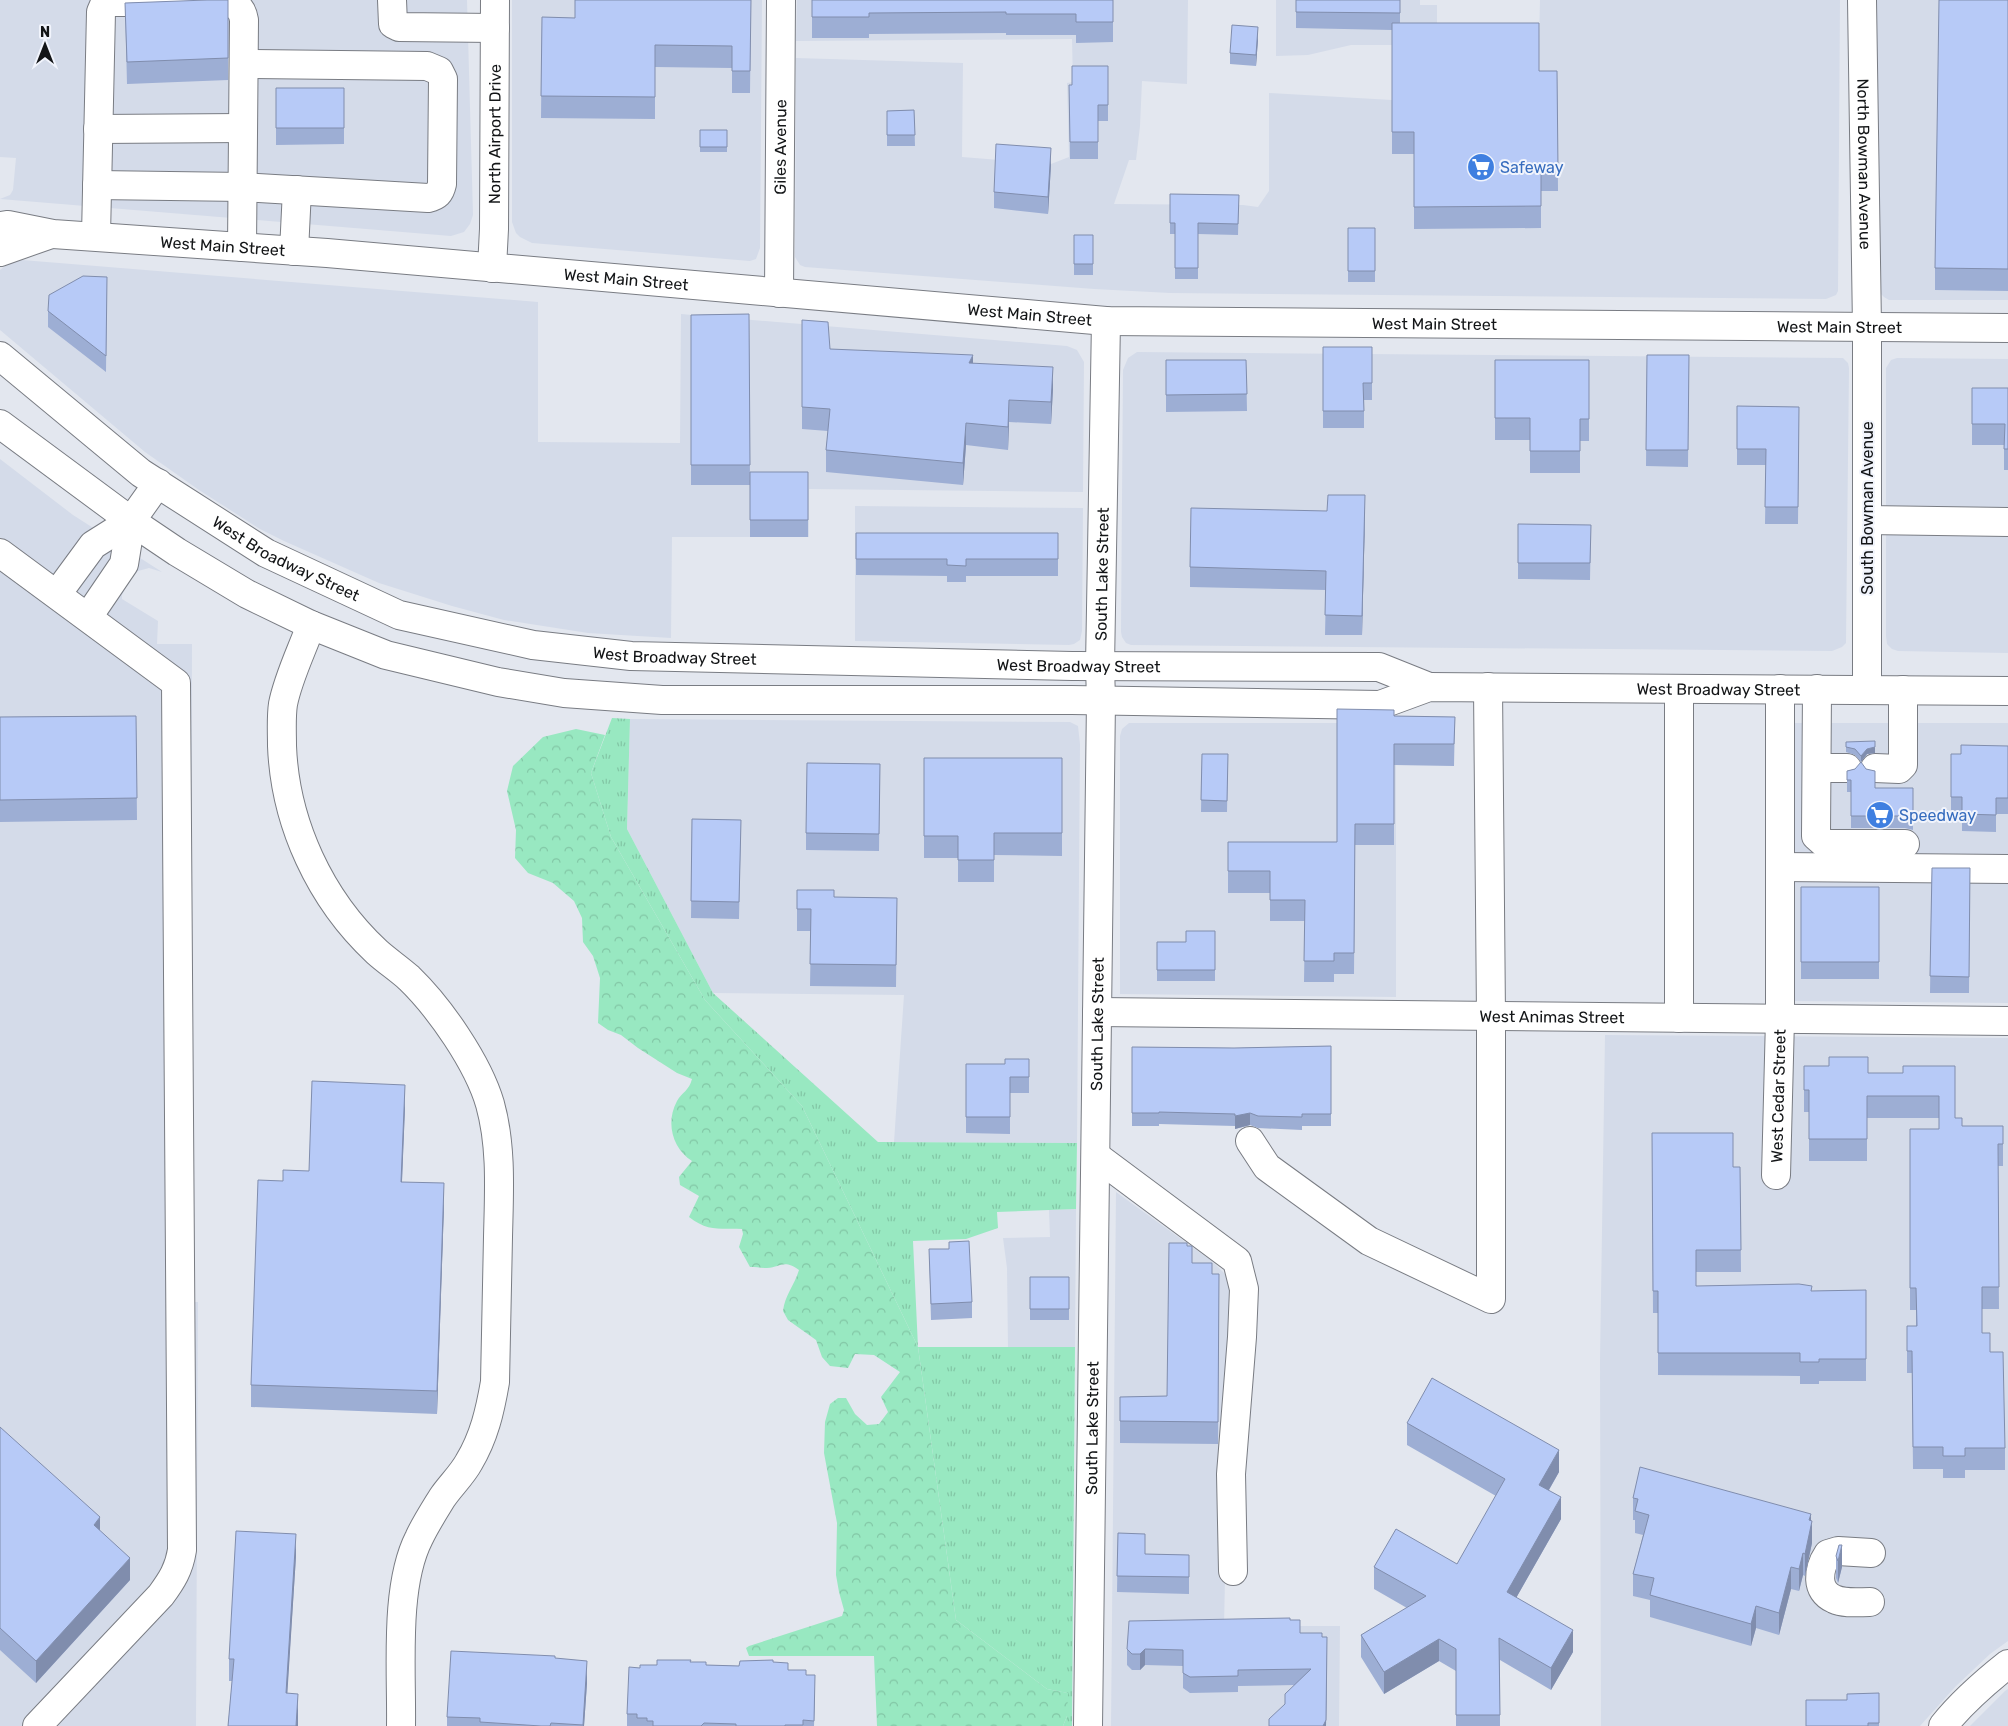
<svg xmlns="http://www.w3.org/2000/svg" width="2008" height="1726" font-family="Rubik,sans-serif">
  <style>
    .built { fill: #d4dbe9 }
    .grass { fill: url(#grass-tufts) }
    .forest { fill: url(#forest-crowns) }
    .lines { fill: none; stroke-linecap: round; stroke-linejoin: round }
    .minor-casing { stroke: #797c83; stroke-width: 30 }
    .major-casing { stroke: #797c83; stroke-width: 30 }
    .minor { stroke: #fff; stroke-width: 28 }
    .major { stroke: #fff; stroke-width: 28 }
    .wall { fill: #9daed4 }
    .shaded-wall { fill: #808dad }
    .building { fill: #b7caf7; stroke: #808dad }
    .labels { text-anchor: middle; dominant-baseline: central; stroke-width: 4; stroke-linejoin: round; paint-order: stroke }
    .street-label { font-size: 16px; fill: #131517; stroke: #f1f4fc }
    .shop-label { font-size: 16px; fill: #366cbe; stroke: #f1f4fc; text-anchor: start }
  </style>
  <defs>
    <pattern id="grass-tufts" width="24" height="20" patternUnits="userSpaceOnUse" patternTransform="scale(1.25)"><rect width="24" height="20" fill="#98e8c1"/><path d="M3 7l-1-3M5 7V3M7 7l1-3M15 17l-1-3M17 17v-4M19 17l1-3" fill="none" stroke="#82c6a5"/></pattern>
    <pattern id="forest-crowns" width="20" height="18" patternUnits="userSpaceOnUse" patternTransform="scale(1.25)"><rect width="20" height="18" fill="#98e8c1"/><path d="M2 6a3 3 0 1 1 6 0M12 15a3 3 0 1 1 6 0" fill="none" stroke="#82c6a5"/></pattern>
  </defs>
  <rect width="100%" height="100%" fill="#e3e7ef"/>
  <path class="built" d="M0,0H467L473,215L470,224L464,232L451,236L0,199L10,195L13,190L16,158L0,157Z
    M512,0H762L760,248L756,259L750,261L532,243L520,237L516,233L512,222Z
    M797,0H1188L1187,84L1142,81L1140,126L1136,160H1129L1114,204L1243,205L1258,207L1269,191V93L1392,100V45H1351L1308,55L1276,56V0H1420V5H1437V45H1539L1540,0H1840L1838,291L1836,295L1826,299L1170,293L1094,289L805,267L800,265L795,257L796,58L963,63L962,157L1051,164L1069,157L1067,83L1073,82L1072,39L796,41Z
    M1876,0H2008V300H1889L1884,297L1880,293Z
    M22,260L538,302V442L680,443L681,314L1067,346L1077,350L1084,362L1083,492L809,489V537H672L671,638L588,633L504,620L452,606L379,583L284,541L260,529L199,490L145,452L0,330V270L8,264Z
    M1137,352L1843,358L1848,363L1849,368L1846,643L1842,647L1832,651L1131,645L1126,643L1122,637L1121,632L1123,370L1128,358Z
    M1897,358L2008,359V653L1898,651L1892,649L1887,644L1886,636V368L1891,360Z
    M0,459L73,515L162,572L149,568L138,571L131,577L122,595V599L158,621L157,644H192L190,1302H198L196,1726H0Z
    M855,506L1083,508L1082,631L1080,640L1074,644L1069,645L855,641Z
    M630,719L1070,722L1078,726L1080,744L1077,1143L894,1142L904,995L713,993L627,829Z
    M1129,723H1396V997L1120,994V736L1122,729Z
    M1790,723H2008V859L1790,858Z
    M1790,873L2008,877V1003L1788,1001Z
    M1605,1035L2008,1038V1641L1990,1654L1955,1687L1920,1726H1601L1600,1361Z
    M1116,1192L1213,1262L1227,1276L1231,1293L1224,1626H1340L1339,1726H1111Z
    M1076,1209L1075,1347H1008L1007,1268L1003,1238L1050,1237L1049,1210Z
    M2008,1689V1726H1970L2005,1691Z"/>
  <path class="grass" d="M612,718L630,719L627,829L713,993L878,1142L1077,1143L1076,1209L997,1212L998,1228L966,1239L913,1241L918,1347H1075L1072,1726H1063L1067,1716V1693L1047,1689L956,1620L918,1347L802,1106L705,1000L611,837L591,773Z"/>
  <path class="forest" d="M576,729L605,735L591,773L611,837L705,1000L802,1106L918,1347L956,1620L1047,1689L1068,1693L1067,1716L1063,1726H877L874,1656H749L746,1648L749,1646L842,1616L844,1610L839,1592L836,1575L837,1523L824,1453L825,1422L830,1404L838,1398H846L855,1414L867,1425L879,1424L888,1412L881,1397L900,1372L874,1355L855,1354L848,1368L830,1366L822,1357L816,1340L788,1320L783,1311C785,1295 794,1286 799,1270C784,1259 781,1267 767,1268C762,1268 756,1267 750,1267L739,1247L743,1234L742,1229C720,1228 708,1232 689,1217L699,1196L680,1185L679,1177L692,1161C673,1149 665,1123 677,1101C682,1092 689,1091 692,1079L677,1073L638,1048L621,1035L608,1030L598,1023L600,978L593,956L583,942L582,918L574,901L553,883L528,873L515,858L516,830L507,791L513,766L543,737Z"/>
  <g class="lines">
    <g class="minor-casing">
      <g id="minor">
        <path d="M392,0L393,24L399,27L495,28"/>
        <path id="s1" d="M1862,0L1867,327V690"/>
        <path d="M98,129L243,128"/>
        <path d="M97,185L243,187L428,198C437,196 440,193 442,184L443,79L439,71L427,66L244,64"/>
        <path d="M96,235L101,12L104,5L112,2H226C237,5 242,8 244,20L242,247"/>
        <path d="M294,251L297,190"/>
        <path id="s2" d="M779,293L781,0"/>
        <path d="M1867,520L2008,522"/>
        <path d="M0,553L176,683L182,1550C179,1569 172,1580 161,1595L37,1726"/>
        <path d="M57,594L93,545L131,521L158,483"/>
        <path d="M88,617L124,564L131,521"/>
        <path d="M311,625C302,650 288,678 283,704C281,717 282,732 282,746C285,823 320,899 377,952C387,961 399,969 409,978C440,1008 478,1063 490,1104C502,1147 499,1193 498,1237C497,1285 496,1334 495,1382C490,1411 484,1437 469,1462C462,1475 450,1486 442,1498C434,1511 425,1525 419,1538C394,1587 402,1671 401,1726"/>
        <path d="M1679,689V1018"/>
        <path d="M1817,689L1816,836L1825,844H1905"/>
        <path d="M1817,768H1847"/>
        <path d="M1875,768L1899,769L1903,765V690"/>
        <path d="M1781,867L2008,869"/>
        <path id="s3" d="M1097,1012L2008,1021"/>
        <path d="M1250,1141L1267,1167L1369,1241L1491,1299V1016L1488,687"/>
        <path d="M1096,1156L1237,1261L1244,1289L1242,1337L1231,1474L1233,1571"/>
        <path id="s4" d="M1776,1175L1780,1019V689"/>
        <path d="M1870,1602C1859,1602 1845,1604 1834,1599C1815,1591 1818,1569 1828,1554L1838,1551L1871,1553"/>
        <path d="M1943,1726C1962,1702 1984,1683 2008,1664"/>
      </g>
    </g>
    <g class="major-casing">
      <g id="major">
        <path id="s5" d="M0,226L8,225L53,234L327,253L1106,321L2008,328"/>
        <path d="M0,252L51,234"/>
        <path id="s6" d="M492,268L494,229L495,0"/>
        <path id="s7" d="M0,356L141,473L266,553L399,615L533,645L631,656L1072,666L1379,667L1429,687"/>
        <path id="s8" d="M0,424L131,521L177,552L247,594L311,625L386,655L498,682L564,693L662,700H1072L1380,705L1429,687L2008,691"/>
        <path id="s9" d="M1088,1726L1101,700L1100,666L1106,321"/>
      </g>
    </g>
    <use href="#minor" class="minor"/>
    <use href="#major" class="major"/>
  </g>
  <path class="wall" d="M228,0V80L127,84L125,3Z
    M751,0L750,93H732V68L655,67V119L541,118L542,17L575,18Z
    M812,0H1113V42L1076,43V35H1006V33L869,34V38H812Z
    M1296,0H1400V23L1539,71H1557L1558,191H1541V228L1414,229V154H1392V30L1296,28Z
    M2008,0V291L1935,290V268Z
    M1258,39L1256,66L1230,64V53Z
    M1108,66V121H1098V159H1070L1069,85H1072Z
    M276,88H344V144L276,145Z
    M914,110L915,146H887V111Z
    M700,130H727V152H700Z
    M1051,165L1048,214L994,208V192Z
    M1170,194L1239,195L1238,235L1198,234V279H1175V234H1170Z
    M1348,228H1375V282H1348Z
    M1074,235H1093V275H1074Z
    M107,277L106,372L48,327V311Z
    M749,314L750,485H691V315Z
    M802,320L830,349L973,363L1053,389L1051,424L1009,422L1008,450L966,445L963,485L826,472V450L828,431L802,429Z
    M1323,347H1372V400H1364V428H1323Z
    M1647,355H1689L1688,467L1646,466Z
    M1166,360H1246L1247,411L1166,412Z
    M1495,360H1589V441H1580V473H1530V440H1495Z
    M1972,388H2008V470H2004V445H1972Z
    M1737,406L1799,407L1798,524H1765L1766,465H1737Z
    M750,472H808V537H750Z
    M1365,515L1362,635H1325L1326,590L1190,587V567Z
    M1518,524L1591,525L1590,580L1518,579Z
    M856,533H1058V576H966V582H947V576L856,575Z
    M136,716L137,820L0,822V717Z
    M1394,716L1455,717L1454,766L1394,765V845H1355L1354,974H1334V982H1304L1305,921H1270V893H1228V842H1337Z
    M1846,742L1875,753L1867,754L1861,762L1855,755L1846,752Z
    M2008,746V814H1996V832L1962,831V814H1951V754H1961Z
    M1202,754H1228L1227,812H1201Z
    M924,758H1062V856L994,855V882H958V858H924Z
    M880,764L879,851L806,850V833Z
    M1855,769L1875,788H1913V830L1905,828H1851V792H1847V771Z
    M692,819L741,820L739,919L691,918Z
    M1932,868H1970L1969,993H1930Z
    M1801,887H1879V979H1801Z
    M797,890L834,897L897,898L896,987L810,986L811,931H797Z
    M1215,931V981H1157V942H1186Z
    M1331,1046V1126H1302V1130L1258,1128L1250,1125L1235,1129V1126L1159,1124V1126H1132V1047L1234,1048Z
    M1029,1059V1093H1010V1134L966,1133V1064H1005Z
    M1804,1066L1868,1073H1903L1955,1066V1118L1962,1126H2003V1166H1998L1999,1309H1982V1333L1990,1352L2005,1448V1470H1965V1478H1943V1469H1913L1912,1373H1907V1326H1916V1310H1910V1129H1939V1118H1867V1161H1809V1112H1804Z
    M405,1107L402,1182L444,1205L437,1414L251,1407V1385L283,1181L309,1171Z
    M1652,1133L1733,1167H1740L1741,1272H1696V1286L1812,1291L1866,1290V1381H1819V1384H1800V1376L1658,1375V1313H1653Z
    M1187,1246L1192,1263L1212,1274H1219L1218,1444L1120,1443V1397L1167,1396Z
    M929,1249L972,1302V1318L931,1320Z
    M1030,1277H1069V1320H1030Z
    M1407,1423L1559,1472L1549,1490L1561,1519L1516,1598L1573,1652L1551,1690L1500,1660V1726H1456V1671L1439,1661L1384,1694L1361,1657V1635L1407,1608L1374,1589V1567L1457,1564L1496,1496L1407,1445Z
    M0,1427L100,1531L130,1580L36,1683L0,1650Z
    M1633,1498L1811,1521L1812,1543L1805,1576L1803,1575L1799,1591L1791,1589L1779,1635L1756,1628L1751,1646L1650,1617V1600L1633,1596V1574L1643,1535L1635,1533V1520H1633Z
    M1118,1533L1145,1554L1189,1555V1594L1117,1592Z
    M296,1556L287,1693L298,1716V1726H228L232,1681H229V1659Z
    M1836,1556L1842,1567L1838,1583L1836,1578Z
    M1290,1620L1300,1633L1322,1637H1327L1326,1726H1269L1285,1704L1295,1685L1238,1686V1692L1190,1693L1183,1688V1666L1145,1665L1140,1670H1132L1127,1665V1649Z
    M555,1659L587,1683L584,1726H447V1717Z
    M691,1662L706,1665L739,1666L773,1662L788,1670L806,1675L815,1697L814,1726H627V1714L640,1668Z
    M1879,1693V1726H1806L1847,1700Z"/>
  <path class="shaded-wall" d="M1258,27V39L1256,66V55Z
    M1051,148V165L1048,214V197Z
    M973,355V377L969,363Z
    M1053,367V389L1051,424V402Z
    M1009,400V422L1008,450V427Z
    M966,423V445L963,485V463Z
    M1365,495V515L1362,635V616Z
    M1875,747V753L1867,754L1861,762V756L1867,749Z
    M405,1085V1107L401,1204V1182Z
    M1250,1113V1125L1235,1129V1116Z
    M444,1183V1205L437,1414V1391Z
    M1559,1450V1472L1539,1507V1485Z
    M1561,1497V1519L1507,1614V1592Z
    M1811,1514V1526L1812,1521V1543L1805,1576V1554L1809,1520Z
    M100,1517V1539L94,1525Z
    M296,1534V1556L286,1715V1693Z
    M1842,1545V1567L1838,1583V1561Z
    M1803,1553V1575L1799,1591V1569Z
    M130,1558V1580L36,1683V1661Z
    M1791,1567V1589L1779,1635V1613Z
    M1756,1606V1628L1751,1646V1624Z
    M1573,1630V1652L1551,1690V1668Z
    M1327,1637L1326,1726H1323Z
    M1439,1639V1661L1384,1694V1672Z
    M1145,1649V1665L1140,1670V1654Z
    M587,1661V1683L584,1726H583Z
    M298,1694V1726H296Z"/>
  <path class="building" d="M207,0H228V58L127,62L125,3Z
    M575,0H751L750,71H732V46L655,45V97L541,96L542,17L575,18Z
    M812,0H1113V22H1076V14H1006V12L869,13V17H812Z
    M1296,0H1400V13L1296,12Z
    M1939,0H2008V269L1935,268Z
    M1392,23H1539V71H1557L1558,169H1541V206L1414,207V132H1392Z
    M1232,25L1258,27L1256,55L1230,53Z
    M1072,66H1108V105H1098V142H1070L1069,85H1072Z
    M276,88H344V128H276Z
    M914,110L915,135H887V111Z
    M700,130H727V147H700Z
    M996,144L1051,148L1048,197L994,192Z
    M1170,194L1239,195L1238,224L1198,223V268H1175V223H1170Z
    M1348,228H1375V271H1348Z
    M1074,235H1093V264H1074Z
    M83,276L107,277L106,356L48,311L49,295Z
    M749,314L750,465H691V315Z
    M802,320L828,322L830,349L973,355L969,363L1053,367L1051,402L1009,400L1008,427L966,423L963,463L826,450L830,409L802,407Z
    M1323,347H1372V383H1363L1364,411H1323Z
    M1647,355H1689L1688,450H1646Z
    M1166,360H1246L1247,394L1166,395Z
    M1495,360H1589V419H1580V451H1530V418H1495Z
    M1972,388H2008V449H2004L2005,424H1972Z
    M1737,406L1799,407L1798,507H1765L1766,449H1737Z
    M750,472H808V520H750Z
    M1328,495H1365L1362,616L1325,615L1326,571L1190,567L1191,508L1327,511Z
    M1518,524L1591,525L1590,563H1518Z
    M856,533H1058V559H966V566L947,565V559H856Z
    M1337,709L1394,710V716L1455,717L1454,744H1394V824H1355L1354,953H1334V961H1304L1305,900H1270V871H1228V842H1337Z
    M136,716L137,798L0,800V717Z
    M1875,741V747L1867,749L1861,756L1855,749L1846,747V742Z
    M1961,745L2008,746V798H1996V815L1962,814V797H1951V754H1961Z
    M1202,754H1228L1227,801L1201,800Z
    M924,758H1062V833H994V860H958V836H924Z
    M1861,762L1866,769L1875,771V788H1913V818L1905,816H1851V780H1847V771L1855,769Z
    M807,763L880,764L879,834L806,833Z
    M692,819L741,820L739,902L691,901Z
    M1932,868H1970L1969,977L1930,976Z
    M1801,887H1879V962H1801Z
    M797,890H834V897L897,898L896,965L810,964L811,909H797Z
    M1186,931H1215V970H1157V942H1186Z
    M1331,1046V1114H1302V1117L1258,1116L1250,1113L1235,1116V1114L1159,1112V1113H1132V1047L1234,1048Z
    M1829,1057H1868V1073H1903V1066H1955V1118H1962V1126H2003V1144H1998L1999,1287H1982V1333H1990V1352H2003L2005,1448H1965V1456H1943V1447H1913L1912,1351H1907V1326H1917L1916,1288H1910V1129H1939V1096H1867V1139H1809V1090H1804V1066H1829Z
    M1005,1059H1029V1077H1010V1117H966V1064H1005Z
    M312,1081L405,1085L401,1182L444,1183L437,1391L251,1385L258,1180L283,1181V1170L309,1171Z
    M1652,1133H1733V1167H1740L1741,1250H1696V1286L1799,1284L1812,1286L1811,1291L1866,1290V1359H1819V1362H1800V1353H1658V1291H1653Z
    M969,1241L972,1302L931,1304L929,1249H949V1242Z
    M1169,1243H1187V1246H1192V1263H1212V1274H1219L1218,1422L1120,1421V1397L1167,1396Z
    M1030,1277H1069V1309H1030Z
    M1432,1378L1559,1450L1539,1485L1561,1497L1507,1592L1573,1630L1551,1668L1499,1638L1500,1715H1456V1649L1439,1639L1384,1672L1361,1635L1426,1596L1374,1567L1396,1529L1457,1564L1505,1479L1407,1423Z
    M0,1427L100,1517L94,1525L130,1558L36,1661L0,1628Z
    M1640,1467L1811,1514L1809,1520L1812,1521L1805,1554L1803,1553L1799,1569L1791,1567L1779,1613L1756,1606L1751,1624L1650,1595L1654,1578L1633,1574L1649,1515L1635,1511L1638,1499L1633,1498Z
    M236,1531L296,1534L286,1693L298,1694L296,1726H228L234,1659H229Z
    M1118,1533L1145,1534V1554L1189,1555V1577L1117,1576Z
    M1839,1545H1842L1838,1561L1836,1556Z
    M1290,1618V1620H1300V1633H1322V1637H1327L1326,1720L1323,1726H1269V1719L1285,1704V1694L1311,1669L1238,1670V1676L1190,1677L1183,1673V1650L1145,1649L1140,1654H1132L1127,1649L1129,1621Z
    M451,1651L555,1656V1658L587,1661L583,1725L551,1723L550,1726H541L480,1722V1718L447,1717Z
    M657,1660H691L690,1662H706V1665L739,1666L740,1661L773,1660V1662L788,1663V1670H806V1675H815L814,1721L803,1720V1725H785V1726H736V1724L704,1723L701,1726H653V1721H647V1718H637V1714H627L629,1667L640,1668V1665H657Z
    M1879,1693V1723H1868V1726H1806V1700H1847V1694Z"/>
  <defs>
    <g id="supermarket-disc" transform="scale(1.4375)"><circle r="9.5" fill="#3f7fe0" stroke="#f1f4fc"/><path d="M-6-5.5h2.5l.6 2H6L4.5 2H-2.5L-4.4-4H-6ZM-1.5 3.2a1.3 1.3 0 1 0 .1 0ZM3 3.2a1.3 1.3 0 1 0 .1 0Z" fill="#fff"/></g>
  </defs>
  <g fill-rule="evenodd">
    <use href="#supermarket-disc" x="1481" y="167"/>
    <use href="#supermarket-disc" x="1880" y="815"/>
  </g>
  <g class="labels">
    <g class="street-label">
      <text stroke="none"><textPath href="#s6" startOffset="134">North Airport Drive</textPath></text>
      <text stroke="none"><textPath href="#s2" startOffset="146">Giles Avenue</textPath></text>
      <text stroke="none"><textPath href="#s1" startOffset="164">North Bowman Avenue</textPath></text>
      <text stroke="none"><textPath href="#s5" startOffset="224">West Main Street</textPath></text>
      <text stroke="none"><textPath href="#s5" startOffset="629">West Main Street</textPath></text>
      <text stroke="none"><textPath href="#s5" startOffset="1034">West Main Street</textPath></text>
      <text stroke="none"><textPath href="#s5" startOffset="1439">West Main Street</textPath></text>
      <text stroke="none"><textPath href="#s5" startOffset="1844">West Main Street</textPath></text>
      <text transform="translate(1867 508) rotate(-90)">South Bowman Avenue</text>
      <text stroke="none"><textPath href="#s7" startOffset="352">West Broadway Street</textPath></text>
      <text stroke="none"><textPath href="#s9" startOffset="1152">South Lake Street</textPath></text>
      <text stroke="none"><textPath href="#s7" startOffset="758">West Broadway Street</textPath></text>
      <text stroke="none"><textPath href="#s7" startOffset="1162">West Broadway Street</textPath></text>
      <text stroke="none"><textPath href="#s8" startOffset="1792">West Broadway Street</textPath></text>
      <text stroke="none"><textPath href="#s3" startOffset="455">West Animas Street</textPath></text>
      <text stroke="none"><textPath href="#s9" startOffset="702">South Lake Street</textPath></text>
      <text stroke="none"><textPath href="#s4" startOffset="79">West Cedar Street</textPath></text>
      <text stroke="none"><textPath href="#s9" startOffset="298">South Lake Street</textPath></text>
    </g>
    <g class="shop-label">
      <text x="1500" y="167">Safeway</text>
      <text x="1899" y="815">Speedway</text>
    </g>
  </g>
  <g transform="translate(45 45)" stroke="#f1f4fc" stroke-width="4" paint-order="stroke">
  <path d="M0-4L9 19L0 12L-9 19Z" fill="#131517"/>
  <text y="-8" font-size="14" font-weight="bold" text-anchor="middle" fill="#131517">N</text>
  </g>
</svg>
